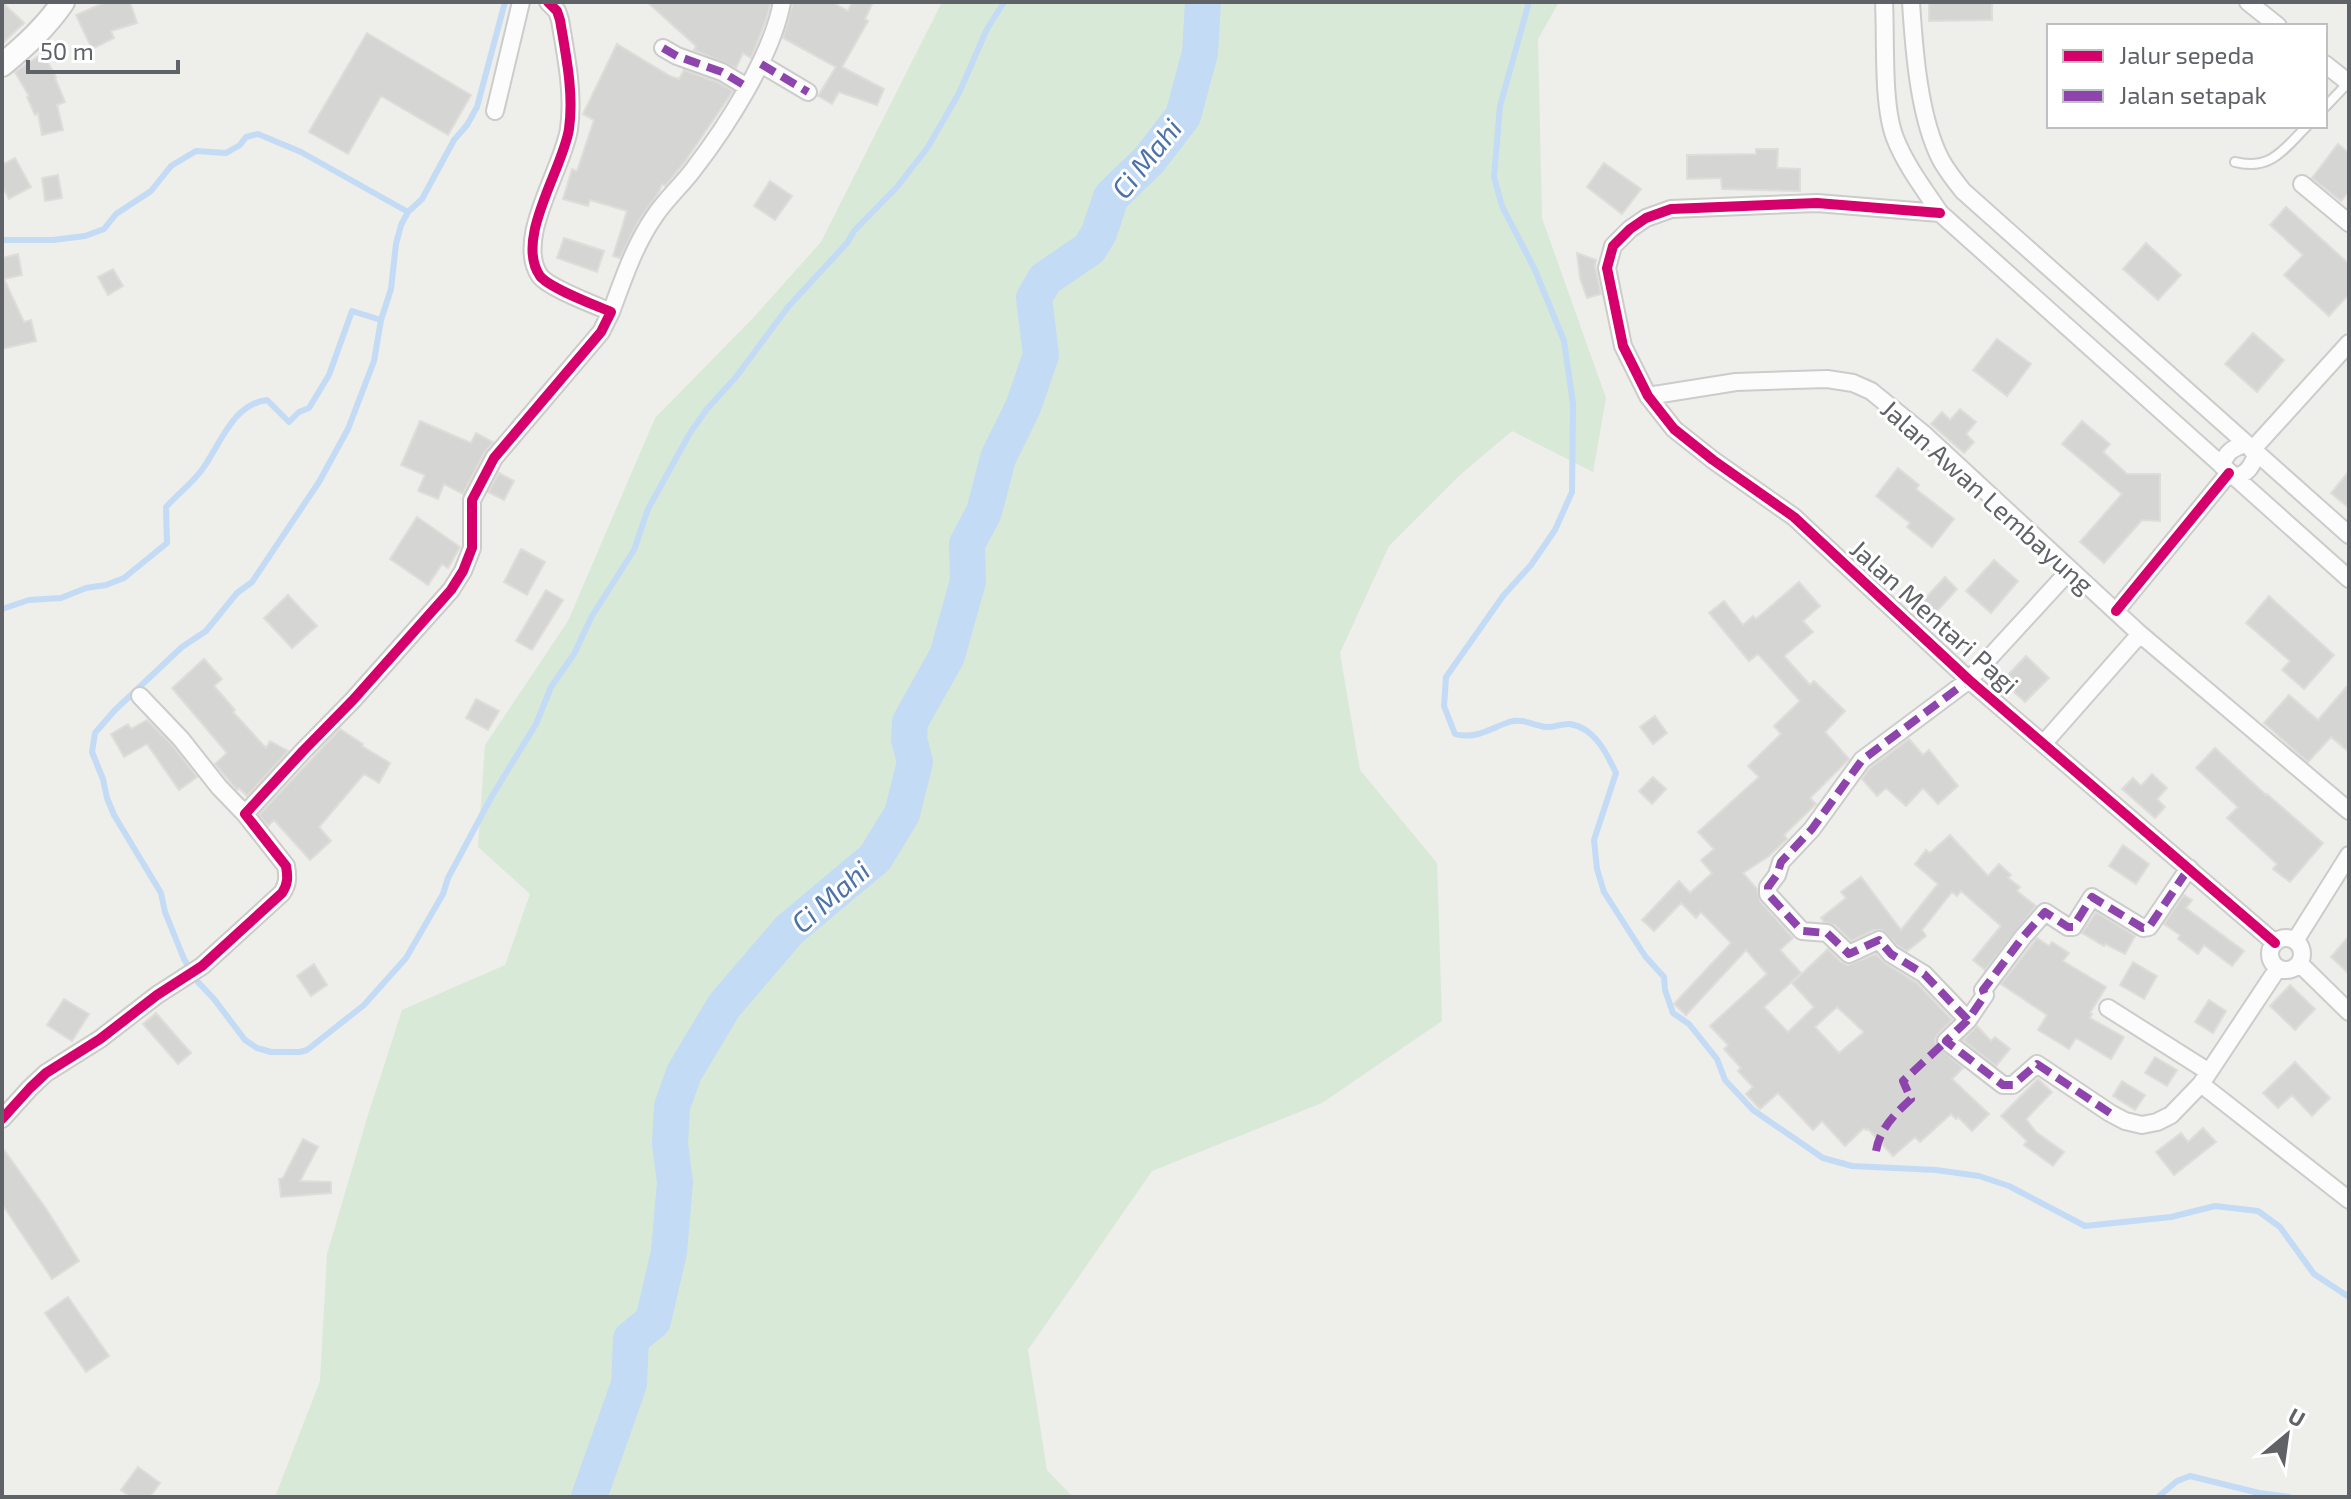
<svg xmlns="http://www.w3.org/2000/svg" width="2351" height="1499" font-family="'Exo 2',sans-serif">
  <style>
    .green { fill: #d9e9d8 }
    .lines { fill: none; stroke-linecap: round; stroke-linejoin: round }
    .stream { stroke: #c3dbf4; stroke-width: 6 }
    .river { stroke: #c3dbf4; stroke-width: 36 }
    .building { fill: #d5d5d3; stroke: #deddd9; stroke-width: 2; fill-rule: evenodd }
    .lane-casing { stroke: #cbcccb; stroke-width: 12 }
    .street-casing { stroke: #cbcccb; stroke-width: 20 }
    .secondary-casing { stroke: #cacaca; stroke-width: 26 }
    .lane { stroke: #fcfcfc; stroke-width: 8 }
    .street { stroke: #fcfcfc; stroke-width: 16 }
    .secondary { stroke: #fcfcfc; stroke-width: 22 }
    .quiet { stroke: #8e44ad; stroke-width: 8; stroke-dasharray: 16 8; stroke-linecap: butt }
    .cycleway-casing { stroke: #fff; stroke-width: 15 }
    .cycleway { stroke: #d6006c; stroke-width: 10 }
    .labels { text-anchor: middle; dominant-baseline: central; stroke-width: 6; stroke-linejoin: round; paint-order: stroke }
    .street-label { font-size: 26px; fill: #5f6267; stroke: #fff }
    .water-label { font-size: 28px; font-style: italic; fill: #4c72aa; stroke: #fff }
  </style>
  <rect width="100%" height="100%" fill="#eeeeea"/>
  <path class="green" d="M942,2H1559L1538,39L1542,218L1606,398L1593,472L1512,431L1460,475L1389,546L1340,653L1360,770L1437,863L1442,1021L1322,1103L1152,1171L1028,1350L1047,1470L1073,1497H275L320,1381L327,1254L367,1118L402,1010L505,965L530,894L478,847L485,745L568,621L655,418L754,317L821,242Z"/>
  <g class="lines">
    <path class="stream" d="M505,2L477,107L467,125L454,140L422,199L408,212L401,225L396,244L391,289L381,320L374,361L348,429L319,482L252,582L237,593L206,631L182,647L115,710L95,733L92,752L103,779L107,798L114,815L161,893L165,912L184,959L197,981L214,999L245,1040L257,1048L271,1052H300L307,1050L364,1005L406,958L443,894L448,878L492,796L536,724L551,687L574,654L592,616L634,550L648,509L690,433L707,409L736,377L788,307L847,243L854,231L897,187L928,147L959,93L987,29L1004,2
      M1529,2L1500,106L1494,177L1502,206L1535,270L1564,341L1573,404L1572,492L1555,530L1531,565L1503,596L1446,677L1444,706L1455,734C1475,740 1491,728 1509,722C1522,718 1533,725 1546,727C1554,728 1562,723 1570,724C1595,728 1607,754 1616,773L1594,840L1597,869L1604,892L1645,956L1664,977L1665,990L1673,1013L1689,1024L1717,1059L1725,1080L1753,1110L1823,1158L1852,1166L1936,1170L1979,1176L2009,1186L2085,1226L2171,1217L2215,1206L2258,1211L2280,1227L2314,1274L2349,1297
      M2,240H53L85,236L104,229L116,214L151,191L171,166L196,151L226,153L240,145L246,137L258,134L301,152L408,212
      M2,609L29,600L61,598L86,588L106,585L124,578L167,543L166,507C177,495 191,484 201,471C220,446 232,404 267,400L289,422L299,412L309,408L329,375L352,311L381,320
      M2158,1497L2177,1481L2190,1476L2259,1493L2289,1497"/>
    <path class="river" d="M589,1497L629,1384L631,1339L653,1321L669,1252L675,1182L670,1144L672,1107L684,1073L724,1006L789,930L875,858L902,814L915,762L909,739L910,722L947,656L968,581L967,544L984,512L998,458L1023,407L1041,355L1034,298L1045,279L1089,249L1099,233L1111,197L1150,159L1183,116L1200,53L1203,2"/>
  </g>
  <path class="building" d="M2,2L24,23L2,44Z
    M106,2H130L137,23L111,31L114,38L92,49L76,15Z
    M647,2H771L766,20L751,58L743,53L736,68L694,50L696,46Z
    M793,2H832L848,11L852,2H873L865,19L868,21L842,67L884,89L877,105L839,92L832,104L818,96L836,67L783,38Z
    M1929,2H1992V20L1929,21Z
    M367,33L471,95L448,135L381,96L348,154L309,132Z
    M617,44L670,76L679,79L684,70L717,82L733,91L684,163L665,186L662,184L659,192L637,223L620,258L613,256L627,211L590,200L588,206L563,199L572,169L577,171L594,120L583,114Z
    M43,53L56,77L55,78L65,102L57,105L63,130L42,135L38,113L35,115L27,97L29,96L15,72Z
    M2338,144L2349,153V191L2341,201L2312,178Z
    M1756,149H1778L1777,168L1800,169V191L1722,189L1721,178L1687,179V155L1756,154Z
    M15,158L31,187L9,199L2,186V165Z
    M1604,163L1641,189L1622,214L1587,187Z
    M58,175L62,198L45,201L42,178Z
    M770,181L792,196L775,220L754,206Z
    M2286,207L2349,264V294L2329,316L2284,275L2303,255L2270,225Z
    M564,238L604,251L597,272L557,258Z
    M2146,243L2181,275L2158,300L2123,269Z
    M1577,253L1596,260L1595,266L1601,294L1587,298L1580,278Z
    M18,254L22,275L4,279L24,322L31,320L36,341L2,349V258Z
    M113,269L123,286L108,295L98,277Z
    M2253,333L2284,360L2257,392L2225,364Z
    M1997,339L2031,364L2007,396L1973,370Z
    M1960,409L1976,422L1966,434L1974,442L1964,453L1931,424L1942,412L1950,420Z
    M420,421L471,443L476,433L493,442L484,453L463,494L444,484L438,499L418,491L425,475L401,465Z
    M2082,421L2110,444L2103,452L2127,474H2160V521L2142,520L2104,563L2080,542L2122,494L2062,444Z
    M1898,468L1919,485L1916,489L1954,519L1932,547L1907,527L1910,523L1876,496Z
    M2349,471V508L2331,493Z
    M499,473L514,481L504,500L488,492Z
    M417,517L460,547L448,568L442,564L428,585L390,559Z
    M521,549L545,562L527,595L504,582Z
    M1994,560L2018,581L1991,613L1966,591Z
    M1945,577L1957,589L1929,620L1916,608Z
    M1799,582L1820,606L1803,621L1813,632L1784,656L1810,685L1814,681L1845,711L1825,732L1849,759L1810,798L1816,804L1784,835L1787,839L1769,856L1743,873L1757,889L1760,901L1793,938L1780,950L1801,973L1764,1007L1788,1032L1814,1007L1792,983L1828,949L1841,962L1848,965L1876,954L1885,963L1917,983L1952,1020L1938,1034L1935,1039L1936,1045L1963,1068L1952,1079L1989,1114L1972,1131L1958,1117L1956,1119L1951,1114L1920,1142L1915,1137L1893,1156L1868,1129L1866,1130L1864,1128L1845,1146L1822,1121L1813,1130L1778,1093L1760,1109L1746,1094L1753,1087L1738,1071L1741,1068L1724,1049L1728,1045L1710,1026L1767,974L1746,950L1686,1015L1674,1004L1731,943L1701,912L1696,918L1681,903L1654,931L1642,920L1679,881L1690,893L1712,873L1701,860L1714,849L1698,832L1759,777L1748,766L1781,734L1774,726L1800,701L1758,654L1749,661L1709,613L1724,601L1743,625L1753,616L1756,619ZM1837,1007L1864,1032L1839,1053L1815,1027Z
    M546,590L563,600L532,650L516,641Z
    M288,595L317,626L292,648L264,618Z
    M2269,596L2334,655L2304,689L2282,670L2290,661L2246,623Z
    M2026,656L2049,678L2025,702L2002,681Z
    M204,659L222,679L214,686L235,710L233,712L266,748L270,741L288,751L247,796L239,788L237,790L215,764L227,753L172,688Z
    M2349,684V752L2331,737L2308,762L2264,723L2289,695L2318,720Z
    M476,699L499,711L488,730L466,718Z
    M1655,716L1667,733L1653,744L1640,727Z
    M147,720L173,746L197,777L179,790L147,744L124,757L111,734L128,724L131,729Z
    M340,729L363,744L362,746L390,763L379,783L364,774L319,827L331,841L310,860L274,820L268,826L259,815Z
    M1909,739L1923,755L1929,750L1958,786L1938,804L1923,788L1906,806L1886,788L1877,796L1862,779L1870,768Z
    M2215,748L2266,795L2267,794L2323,843L2290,882L2273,869L2277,864L2227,818L2238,807L2196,768Z
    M2152,774L2167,788L2157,799L2165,807L2155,818L2122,789L2133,778L2141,786Z
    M1653,777L1666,789L1652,804L1639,791Z
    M1950,835L1988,876L1999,864L2011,875L2008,878L2020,887L2017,891L2036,906L1985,970L1973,960L2001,926L1961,891L1957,896L1952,892L1922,930L1926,936L1907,951L1898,946L1882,930H1874L1851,941L1835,925L1824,922L1821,918L1846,898L1841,892L1861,877L1901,930L1938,884L1915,864L1926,850L1930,853Z
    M2123,845L2149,864L2136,884L2109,866Z
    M2184,895L2192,900L2186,908L2244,951L2232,966L2204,945L2198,954L2178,939L2180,935L2164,924Z
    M2096,912L2135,936L2125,954L2105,944L2104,946L2082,933Z
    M2349,936V974L2331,957Z
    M2037,938L2049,946L2052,942L2069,953L2063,961L2106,987L2090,1013L2092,1014L2090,1018L2124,1037L2111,1059L2076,1038L2069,1049L2038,1030L2047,1015L2001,984Z
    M2133,962L2157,976L2144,999L2120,985Z
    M314,964L327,985L311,996L297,976Z
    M2290,985L2315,1009L2295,1030L2270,1006Z
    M64,999L89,1014L72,1041L47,1025Z
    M2209,1000L2226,1011L2213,1033L2195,1022Z
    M156,1013L191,1053L178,1064L143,1024Z
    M1977,1026L1991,1041L1995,1037L2010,1049L1996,1066L1963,1040Z
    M2155,1057L2177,1070L2167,1086L2145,1073Z
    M2295,1062L2330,1098L2312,1116L2292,1095L2278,1108L2263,1093Z
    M2038,1079L2052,1092L2026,1119L2036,1132L2064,1152L2053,1166L2024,1145L2027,1141L2001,1116Z
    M2122,1081L2145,1095L2135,1110L2113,1096Z
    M2203,1128L2216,1142L2174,1175L2156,1152L2181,1133L2188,1142Z
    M303,1139L318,1147L300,1181L331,1182V1193L281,1197L279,1179L283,1178Z
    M2,1147L47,1210L79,1261L52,1279L2,1204Z
    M68,1297L109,1356L86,1372L45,1313Z
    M138,1467L160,1483L150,1497H130L121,1490Z"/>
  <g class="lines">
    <g class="lane-casing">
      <path id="lane" d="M2325,107L2348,83
        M2235,162C2271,171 2284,149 2307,126"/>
    </g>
    <g class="street-casing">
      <path id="street" d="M1884,2C1886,40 1882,105 1895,138C1906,166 1924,189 1940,213L2349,579
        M1911,2C1914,50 1919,118 1941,160C1947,171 1955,181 1963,191L2349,535
        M2248,2L2278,26
        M663,48L677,56L722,72L747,87
        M761,64L808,92
        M2325,64L2349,83
        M495,111L521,2
        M2302,184L2349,223
        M1940,213L1817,203L1671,209L1646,218L1630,229L1613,246L1607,268L1623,346L1648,396L1674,429L1713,460L1794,517L1969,680L2275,943
        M611,312C623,280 634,246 654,217C665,200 681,186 693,170C727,126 772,56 782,2
        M1648,396L1736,382L1827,379L1853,383L1871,391L1925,435L2140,634L2349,811
        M2252,450L2349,343
        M2222,466C2226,452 2232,448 2246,444
        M2234,477C2248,474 2251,467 2257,454
        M2116,611L2229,473
        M140,696L181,739L219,787L245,814
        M2044,743L2140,634
        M2189,868L2149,927L2143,928L2092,897L2073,927H2068L2045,912L2023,937L1983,990L1985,995L1968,1020L1946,1041L2003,1085H2013L2037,1064L2110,1113L2125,1121L2142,1125L2157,1122L2171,1115L2201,1084L2278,968
        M2270 954a16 16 0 1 1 32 0a16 16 0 1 1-32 0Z
        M2295,941L2349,855
        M2299,963L2349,1012
        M2108,1008L2209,1072
        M1968,1020L1924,974L1891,954L1879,940L1849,954L1827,933L1802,931L1768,894V887L1777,875L1781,862L1812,829L1862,760L1969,680L2070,570
        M2201,1084L2349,1200
        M2,1119L30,1088L46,1073L100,1039L157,995L202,966L282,893C288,884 288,877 286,866L245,814L303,751L353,700L451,590L463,571L472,548V500L494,458L601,332L611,312C595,305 549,288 540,276C514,239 563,169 569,129C574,93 566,56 560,20L557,11L548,2"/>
    </g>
    <g class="secondary-casing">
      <path id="secondary" d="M2,65C25,46 46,27 63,2"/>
    </g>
    <use href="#lane" class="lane"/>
    <use href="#street" class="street"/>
    <use href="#secondary" class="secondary"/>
    <path class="quiet" d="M663,48L677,56L722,72L747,87
      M761,64L808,92
      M1968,1020L1924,974L1891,954L1879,940L1849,954L1827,933L1802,931L1768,894V887L1777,875L1781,862L1812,829L1862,760L1969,680
      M2110,1113L2037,1064L2013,1085H2003L1946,1041L1968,1020L1985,995L1983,990L2023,937L2045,912L2068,927H2073L2092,897L2143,928L2149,927L2189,868
      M1876,1151C1880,1128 1895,1114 1911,1099L1903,1081L1946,1041"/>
    <g class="cycleway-casing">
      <path id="cycleway" d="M1940,213L1817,203L1671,209L1646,218L1630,229L1613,246L1607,268L1623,346L1648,396L1674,429L1713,460L1794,517L1969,680L2275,943
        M2116,611L2229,473
        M2,1119L30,1088L46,1073L100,1039L157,995L202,966L282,893C288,884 288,877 286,866L245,814L303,751L353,700L451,590L463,571L472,548V500L494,458L601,332L611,312C595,305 549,288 540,276C514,239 563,169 569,129C574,93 566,56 560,20L557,11L548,2"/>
    </g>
    <use href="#cycleway" class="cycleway"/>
  </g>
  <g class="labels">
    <g class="street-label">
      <text transform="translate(1988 496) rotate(42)">Jalan Awan Lembayung</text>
      <text transform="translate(1935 616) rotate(42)">Jalan Mentari Pagi</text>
    </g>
    <g class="water-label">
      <text transform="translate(1146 158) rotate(-51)">Ci Mahi</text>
      <text transform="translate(830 896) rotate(-41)">Ci Mahi</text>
    </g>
  </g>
  <rect width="2351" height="1499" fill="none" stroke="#5f6267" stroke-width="8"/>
  <rect x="2047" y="24" width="280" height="104" fill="#ffffff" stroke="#bfc0c2" stroke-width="2"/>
  <rect x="2063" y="50" width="40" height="12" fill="#d6006c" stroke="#bfc0c2" stroke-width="2"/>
  <text x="2119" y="64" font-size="24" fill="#5f6267">Jalur sepeda</text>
  <rect x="2063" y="90" width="40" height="12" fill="#8e44ad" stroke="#bfc0c2" stroke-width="2"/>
  <text x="2119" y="104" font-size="24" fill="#5f6267">Jalan setapak</text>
  <g transform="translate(2287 1435) rotate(29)" stroke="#ffffff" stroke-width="6" paint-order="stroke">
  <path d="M0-6L14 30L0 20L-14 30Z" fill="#5f6267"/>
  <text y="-12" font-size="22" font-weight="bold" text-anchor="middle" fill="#5f6267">U</text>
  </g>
  <path d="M28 60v12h150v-12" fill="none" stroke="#5f6267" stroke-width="4"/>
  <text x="40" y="60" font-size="24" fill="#5f6267" stroke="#ffffff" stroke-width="6" paint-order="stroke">50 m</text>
</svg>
